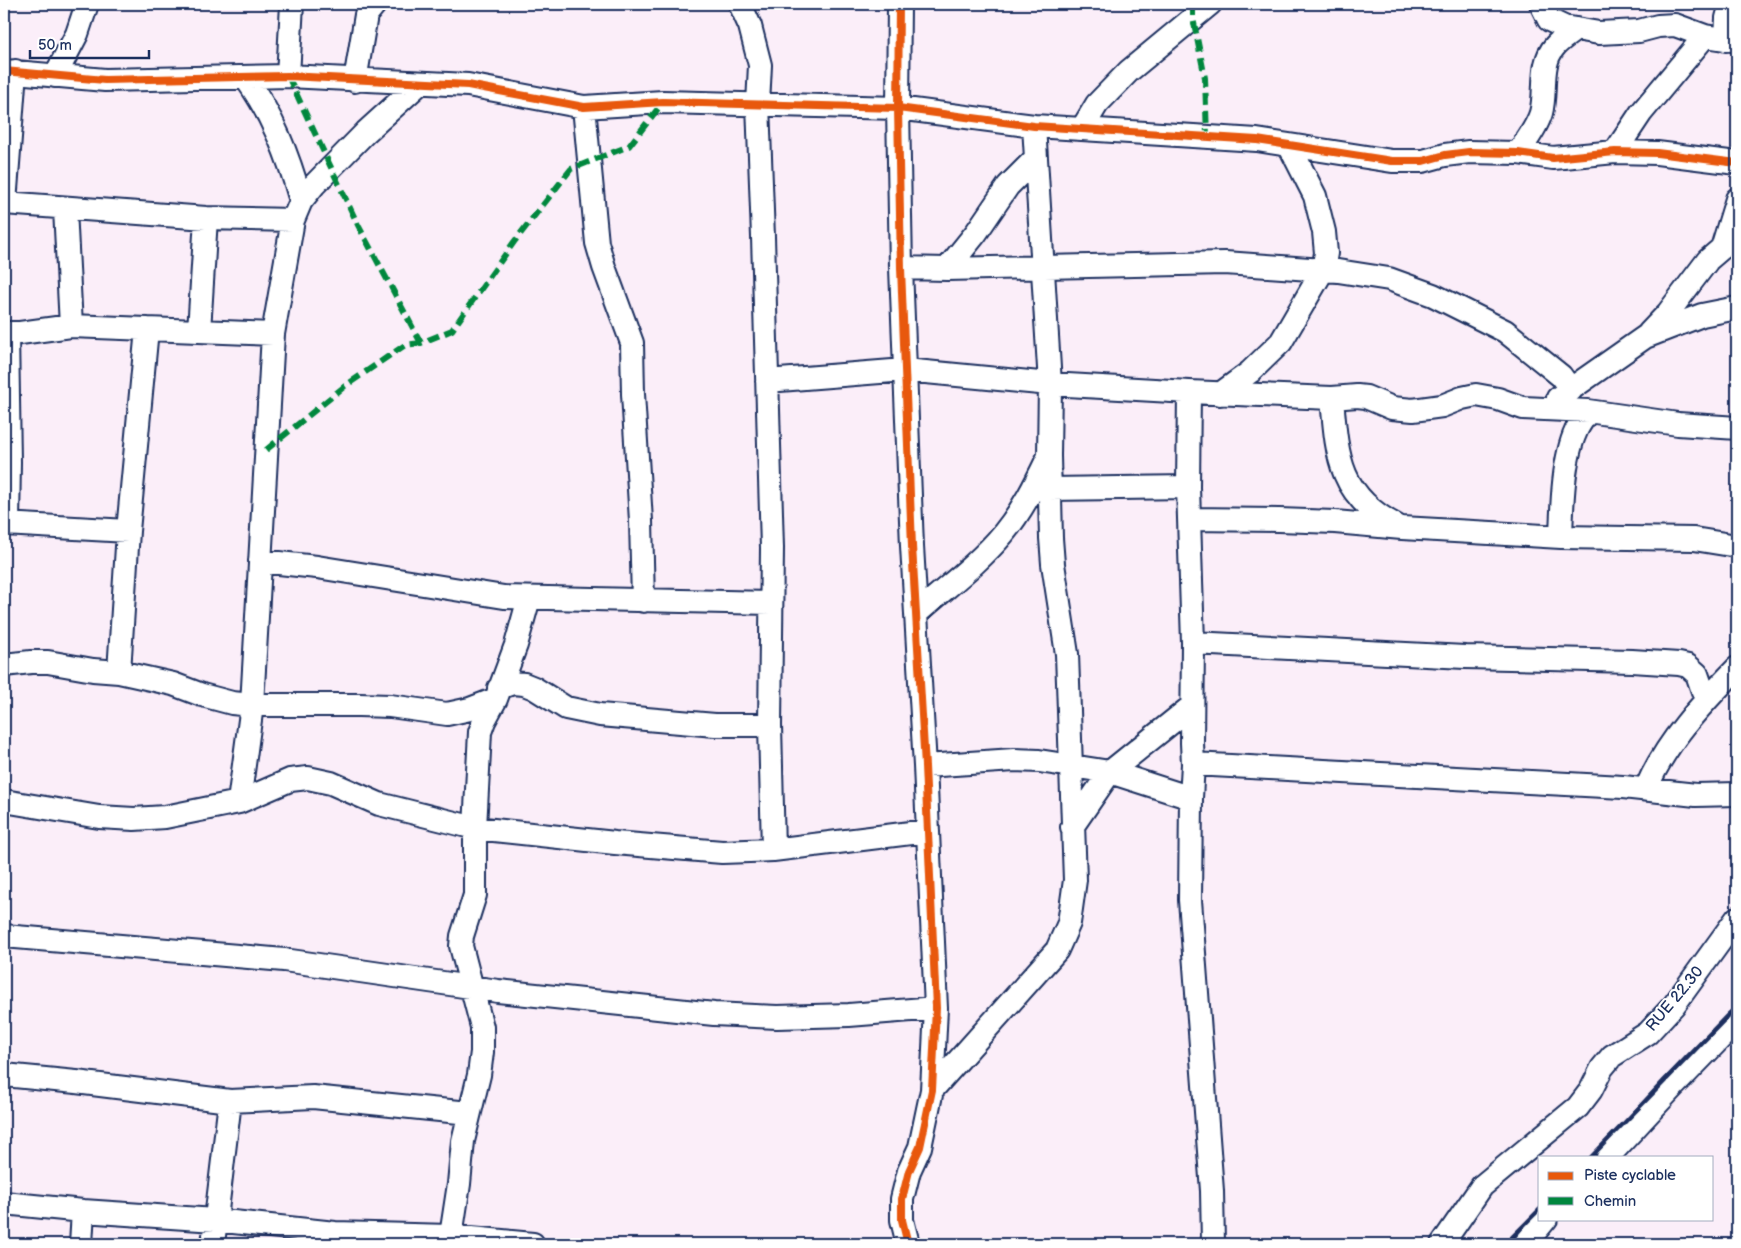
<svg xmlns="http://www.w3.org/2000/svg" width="1741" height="1248" font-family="'Balsamiq Sans',sans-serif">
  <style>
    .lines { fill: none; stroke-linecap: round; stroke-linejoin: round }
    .minor-casing { stroke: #1b2f5e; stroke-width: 26 }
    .minor { stroke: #fff; stroke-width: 22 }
    .rail { stroke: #1b2f5e; stroke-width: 4 }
    .quiet { stroke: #00873e; stroke-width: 6; stroke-dasharray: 12 6; stroke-linecap: butt }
    .cycleway-casing { stroke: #fff; stroke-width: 11 }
    .cycleway { stroke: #e8590c; stroke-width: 8 }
    .labels { text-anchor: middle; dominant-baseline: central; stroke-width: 4; stroke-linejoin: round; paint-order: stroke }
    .street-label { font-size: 16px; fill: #1b2f5e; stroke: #fff }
  </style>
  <rect width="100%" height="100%" fill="#fbeef9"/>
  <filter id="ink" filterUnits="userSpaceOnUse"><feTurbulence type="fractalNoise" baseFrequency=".02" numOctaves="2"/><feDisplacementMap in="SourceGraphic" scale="10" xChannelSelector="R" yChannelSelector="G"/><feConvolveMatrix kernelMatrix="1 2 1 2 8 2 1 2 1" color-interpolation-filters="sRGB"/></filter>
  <g filter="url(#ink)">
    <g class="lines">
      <g class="minor-casing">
        <path id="minor" d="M740,4L750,26L760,65L758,104L763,237L772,548L770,725L773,850
          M899,4L898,108L901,268L912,546L925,766L936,1008L932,1090L920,1147L909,1171L902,1199V1220L908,1244
          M1541,4L1549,20L1564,27L1599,33L1639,31L1658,26L1675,25L1705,36L1737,41
          M1726,40L1727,18L1731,4
          M4,71L105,80L288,76L468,85L584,107L663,102L898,108L1034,126L1257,140L1392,161H1423L1445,155L1469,152L1518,153L1553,158L1615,152L1657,153L1737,163
          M55,76L77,34L87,4
          M288,76L292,4
          M245,77C273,116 288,155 301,201
          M355,81L366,15L375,4
          M584,107L597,243L604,267L632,343L633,394L641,521L643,601
          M1082,129L1097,104L1129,71L1210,4
          M1615,152L1641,113L1705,36
          M1518,153C1526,141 1537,127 1541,113C1547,91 1539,64 1555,46C1561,39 1570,34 1576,29
          M4,203L206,218L293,220
          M5,203L15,71
          M65,209L71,326
          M901,268L947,269L1225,263L1338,271L1389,279L1433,295L1505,331L1561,376L1571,390
          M947,269L976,233L1008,186L1036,158
          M199,331L206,218
          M4,333H20L71,326L273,334
          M7,333L9,462L8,524
          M1649,333L1668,313L1708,260L1722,248L1737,199
          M767,381L905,370L1050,384L1189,392L1332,398L1357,396L1366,397L1392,408L1413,410L1442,406L1462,398L1476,395L1498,399L1523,408L1588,411L1678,424L1737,428
          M1189,392L1188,487L1193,643L1192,743L1193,764L1191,798L1190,900L1212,1191L1213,1244
          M1220,394L1250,372L1281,342L1323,270L1326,253L1324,232L1315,196L1289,145
          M1332,398C1337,457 1339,496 1397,526
          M1558,398L1645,337L1702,315L1737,308
          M1050,489L1188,487
          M1190,519L1279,520L1335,522L1402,528L1561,537L1694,539L1737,546
          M4,524L128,531
          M1561,537C1562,506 1563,459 1576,431C1579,424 1584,418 1588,411
          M260,561L317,567L504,597L771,603
          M916,614C945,588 978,564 1003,534C1022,511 1035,485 1048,458
          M1193,643L1465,657L1632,661L1679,664L1688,666L1697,674L1706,700
          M4,665L31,662H48L93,670L119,672L173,684L202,695L232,703L252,705H359L390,706L447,714L470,709L496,699
          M119,672L128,531L147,329
          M499,688L513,683L524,684L534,688L566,708L600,715L715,725H770
          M1193,764L1623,787L1696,795L1737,794
          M925,766L1014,760L1039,761L1110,772L1191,798
          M1646,789C1666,741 1702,704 1737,668
          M4,801L99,817L134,819L165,817L239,802L290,780L308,778L331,783L379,804L475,828L615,843L722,852L773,850L927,831
          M239,802L252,705L273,334L293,220L301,201L314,185L366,132L420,83
          M1072,827L1110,772L1192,706
          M4,936L284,960L498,991L714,1014L777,1017L849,1015L936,1008
          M4,1075L76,1082L230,1101L313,1097L469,1113
          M932,1090L1057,950L1069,923L1075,880L1067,654L1053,564L1051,538L1049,456L1050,384L1034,126
          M1608,1157L1671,1089L1737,1021
          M4,1203L83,1211L215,1220L335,1233L451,1236L533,1244
          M81,1244L83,1211
          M213,1244L230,1101
          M451,1244V1236L459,1184L463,1141L479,1075L482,1052V1027L461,946L462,936L475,895V828L480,732L484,721L496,699L516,645L529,598
          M1442,1244L1482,1186L1578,1107L1591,1090L1602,1068L1612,1056L1648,1033L1674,1005L1737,918
          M1525,1244L1546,1219"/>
      </g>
      <use href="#minor" class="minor"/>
      <path class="rail" d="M1591,1157L1737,1007
        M1505,1244L1540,1209"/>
      <path class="quiet" d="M1193,4V18L1205,78L1207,137
        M288,76L358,225L421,343
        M266,450L345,386L405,345L421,343L452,330L514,242L571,169L629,146L663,102"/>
      <g class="cycleway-casing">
        <path id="cycleway" d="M899,4L898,108L901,268L912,546L925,766L936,1008L932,1090L920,1147L909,1171L902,1199V1220L908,1244
          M4,71L105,80L288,76L468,85L584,107L663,102L898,108L1034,126L1257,140L1392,161H1423L1445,155L1469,152L1518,153L1553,158L1615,152L1657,153L1737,163"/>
      </g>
      <use href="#cycleway" class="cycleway"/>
    </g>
  </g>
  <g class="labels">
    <g class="street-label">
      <text transform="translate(1675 999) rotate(-50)">RUE 22.30</text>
    </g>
  </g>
  <rect width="1741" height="1248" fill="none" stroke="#fff" stroke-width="20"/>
  <rect x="10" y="10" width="1721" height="1228" fill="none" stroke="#1b2f5e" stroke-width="2" filter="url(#ink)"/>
  <rect x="1538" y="1156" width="175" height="65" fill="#ffffff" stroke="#a4acbf"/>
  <rect x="1548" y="1172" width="25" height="8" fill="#e8590c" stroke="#a4acbf"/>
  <text x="1584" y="1180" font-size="15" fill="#1b2f5e">Piste cyclable</text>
  <rect x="1548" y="1197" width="25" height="8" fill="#00873e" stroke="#a4acbf"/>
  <text x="1584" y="1206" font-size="15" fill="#1b2f5e">Chemin</text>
  <path d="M30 50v8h119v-8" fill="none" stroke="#1b2f5e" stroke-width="2.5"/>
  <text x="38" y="50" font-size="15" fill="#1b2f5e" stroke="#ffffff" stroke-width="4" paint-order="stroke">50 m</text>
</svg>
